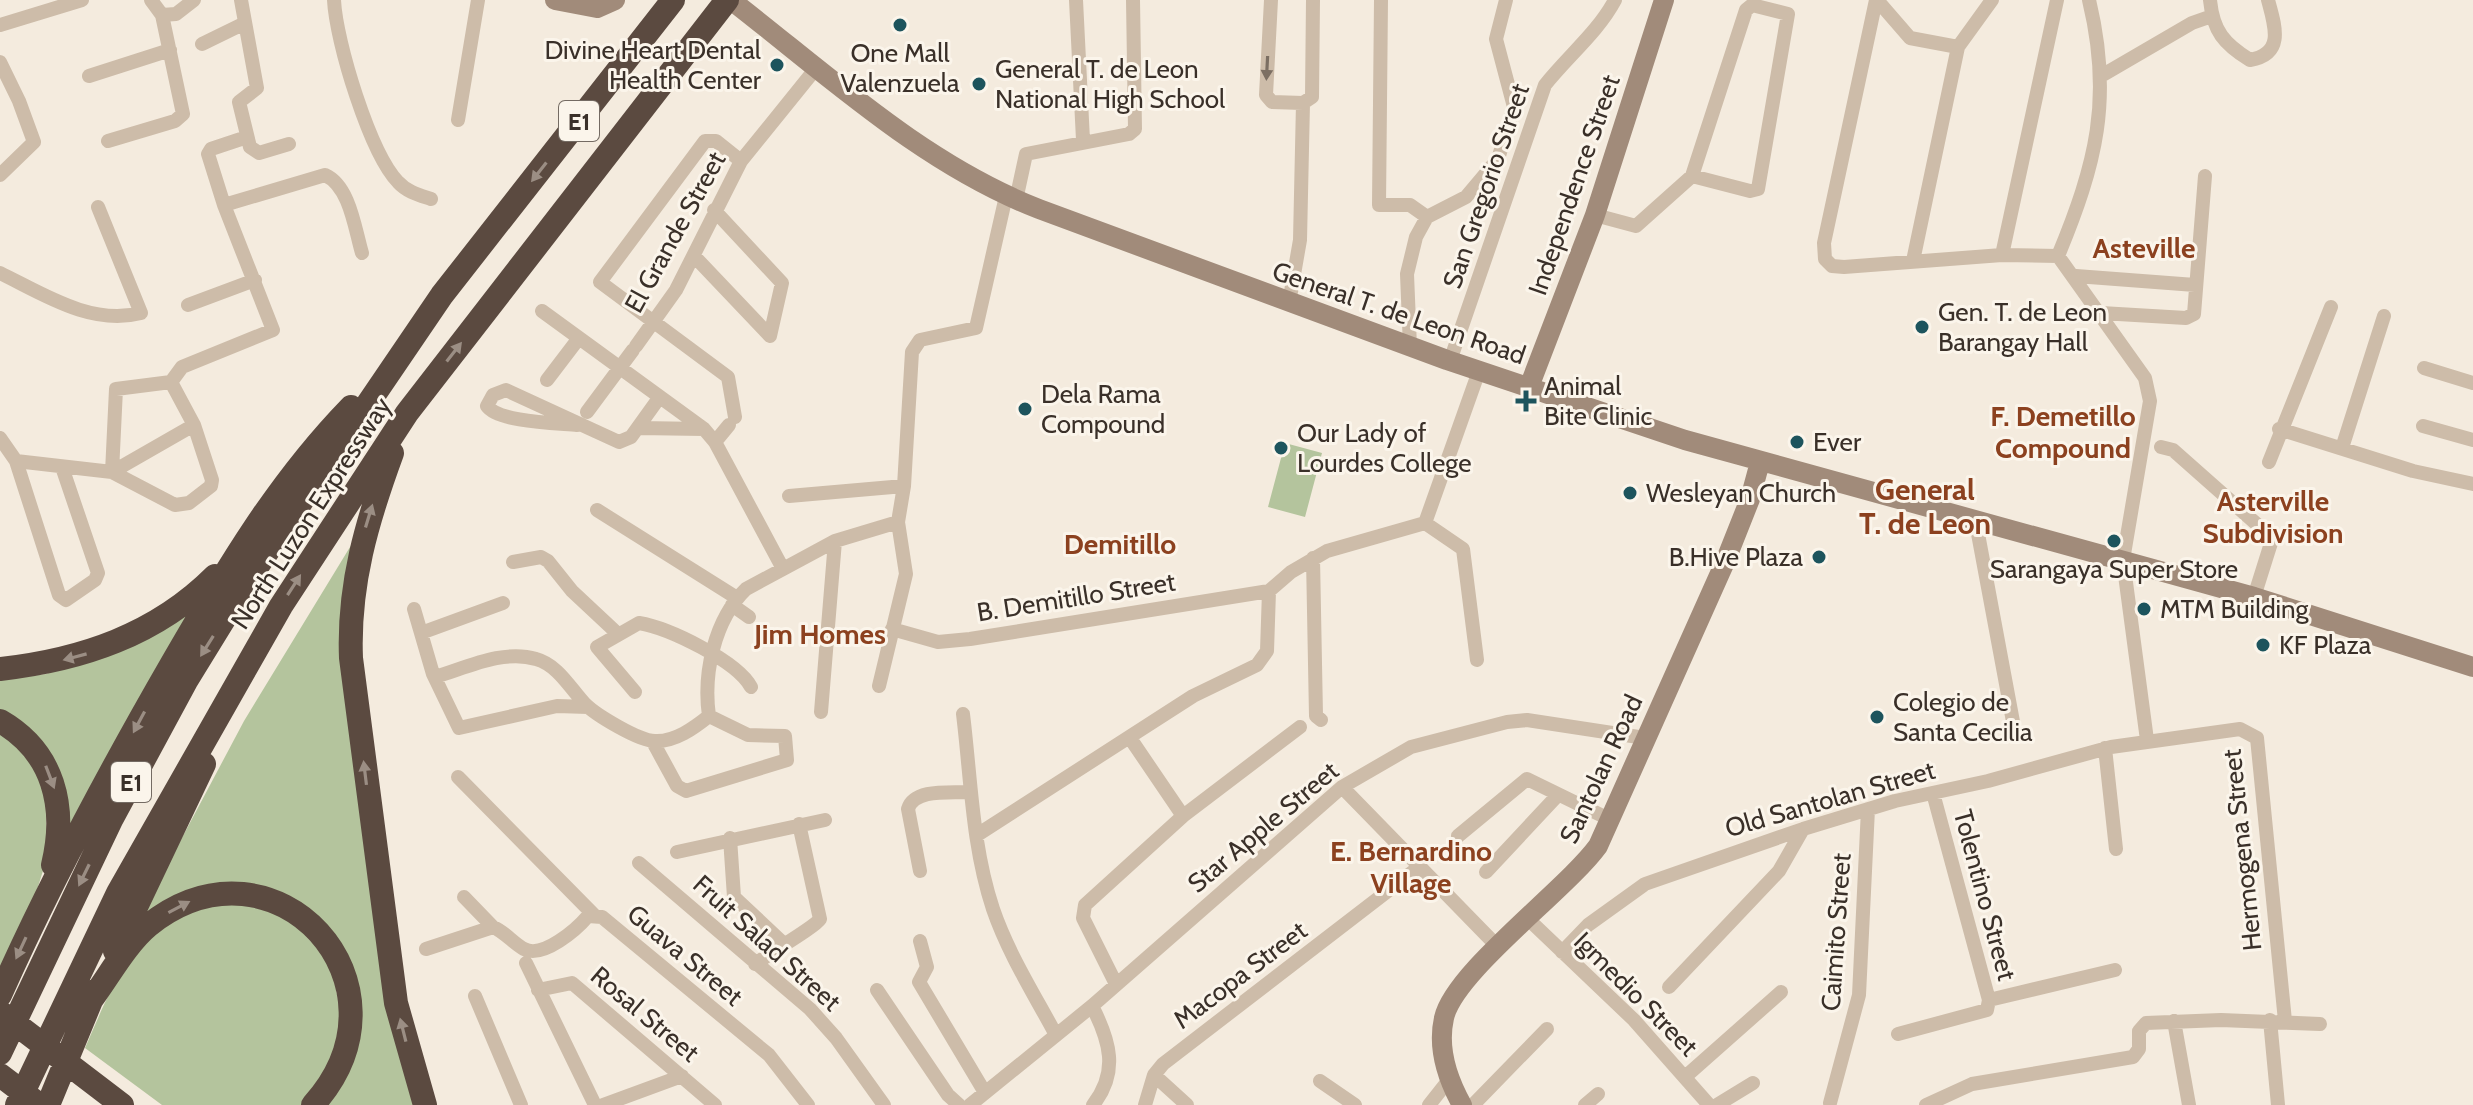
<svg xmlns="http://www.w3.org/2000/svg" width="2473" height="1105" font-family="Cabin,sans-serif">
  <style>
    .green { fill: #b4c49d }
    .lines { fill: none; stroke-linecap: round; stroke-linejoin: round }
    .street { stroke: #cdbca9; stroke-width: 14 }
    .secondary { stroke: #a18b7a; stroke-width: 20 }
    .highway { stroke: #5b4a40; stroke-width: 24 }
    .oneway { fill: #7c6f63 }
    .oneway2 { fill: #9b8e84 }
    .poi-dot { fill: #1d545d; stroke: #fbf5eb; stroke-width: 3 }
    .labels { text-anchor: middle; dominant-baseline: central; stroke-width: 6; stroke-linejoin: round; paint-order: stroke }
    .shield { fill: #fbf5eb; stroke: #746b63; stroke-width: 2 }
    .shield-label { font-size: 24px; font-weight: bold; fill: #3a3029 }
    .poi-label { font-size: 26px; fill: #3a3029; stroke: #fbf5eb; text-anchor: start }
    .street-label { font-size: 26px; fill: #3a3029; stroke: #fbf5eb }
    .neighbourhood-label { font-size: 28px; font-weight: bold; fill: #8c411f; stroke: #fbf5eb }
    .quarter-label { font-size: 30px; font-weight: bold; fill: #8c411f; stroke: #fbf5eb }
  </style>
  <rect width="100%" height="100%" fill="#f4ebde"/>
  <path class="green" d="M1285,443L1322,453L1305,517L1268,507Z
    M361,529L347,587L420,1105H326C359,1067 366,1021 354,973L240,886L132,932L244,721Z
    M195,607L60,850L63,795L0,713V680L46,674Z
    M0,730L45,775L47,858L36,893L0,968Z
    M235,902L285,916L331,961L344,1033L311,1097L301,1105H162L85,1048C106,1000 129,939 180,915C196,907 218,906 235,902Z"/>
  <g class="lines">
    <path class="street" d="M151,0L162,15L176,14L194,0
      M241,0L257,88L239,102L250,147L259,153L289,144
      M334,0C336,42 370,153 398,182C407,192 419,195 431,199
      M1076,0L1083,140
      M1271,0L1266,95L1272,102L1303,103L1312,97L1313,0
      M1381,0L1379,205H1410L1427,217
      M1876,0L1824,243L1825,259L1832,266L1844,267L2002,255L2058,256L2145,378L2150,401L2123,560L2147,740
      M1877,0L1910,38L1958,47
      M2210,0C2213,31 2224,44 2250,60C2285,54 2275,26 2268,0
      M0,25L82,0
      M202,44L245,23
      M0,62L19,101L34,142L0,175
      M89,76L170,50
      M2101,76L2192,23L2212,16
      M458,120L478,0
      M108,141L175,121L183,114L162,15
      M1016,200L1026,154L1129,134L1135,129L1133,0
      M224,205L325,175C350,186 355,230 362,253
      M714,210L782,283L770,336
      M1595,215L1636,226L1692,176L1750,191L1758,189L1788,14L1752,5L1746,10L1692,176
      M2002,255L2057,0
      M694,256L770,336
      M2058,256C2096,164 2113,99 2089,0
      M1913,261L1958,47L1992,0
      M0,273C43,294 91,326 141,313L98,207
      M2076,276L2195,285
      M1289,303L1300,240L1303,103
      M188,305L255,280
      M542,311L704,429L715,442L782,567
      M2101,313L2186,318L2194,314L2205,176
      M636,346L676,290L741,161L817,67
      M1410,347L1407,274L1416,237L1427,217L1466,197L1498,159L1514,107L1496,39L1506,0
      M1450,361L1545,85C1568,56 1598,32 1615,0
      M2424,368L2473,383
      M547,380L579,338
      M171,382L182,367L273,330L224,205L208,154L211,149L247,137
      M587,412L633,350
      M735,417L728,377L600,282L705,141H716L741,161
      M577,425C556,423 498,422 487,406L493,395L506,390L619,442L631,437L659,398
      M2423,426L2473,440
      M638,428L704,429
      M2279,429L2413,471L2473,484
      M0,438L16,461L59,595L66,600L95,580L98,573L62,467
      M715,442L729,425
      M2161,447L2173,450L2269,535L2271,543L2254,597
      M2342,448L2384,316
      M16,461L112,472L175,505L189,503L211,486L212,480L194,425L171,382
      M2269,462L2331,307
      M112,472L116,389L171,382
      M112,472L194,425
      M789,496L904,486
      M597,510L737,598
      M1425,523L1463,549L1477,660
      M1976,523L2014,727
      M1313,558L1316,716L1321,720
      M513,562L541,557L548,561L572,591L618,634
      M732,605L749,617
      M414,609L433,674L459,728L557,706L588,707
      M892,629L938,642L970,639L1269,591
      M421,633L503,603
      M435,677C466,668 503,649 536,659C558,665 570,688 585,704C596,715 639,741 655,741C675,742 694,728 709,716
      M879,686L906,574L898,522L904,486L912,352L920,340L976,328L1006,196
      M635,692L597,647L639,623C669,628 737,661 751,687
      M821,712L835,541
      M963,714C971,779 972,846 993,909C1008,953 1034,994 1056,1035
      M709,716C703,674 714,620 746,589L835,541L898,522
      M1130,738L1183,816
      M653,742L677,786L686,791L787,760L785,736L748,735L709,716
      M2105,748L2116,849
      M458,777L594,915
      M1342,787L1498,947
      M977,835L1193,696L1257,665L1267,651L1269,591L1291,572L1327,551L1425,523L1479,371
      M1458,836L1527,779L1611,820
      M730,838L734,897L783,943
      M677,852L825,820
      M639,863L810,1009L836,1038L884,1105
      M920,871L908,809C914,788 951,793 969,792
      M1486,872L1557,796
      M464,897L493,927
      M1527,918L1634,1020L1709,1105
      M920,941L927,967L919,982L984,1091
      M426,949L493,927C505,932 513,943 524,949C543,959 577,929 588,916L602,917L769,1055L808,1105
      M1562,952L1588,925L1645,884L1803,829L1895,801L1988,781L2111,747L2240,729L2257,738L2285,1021
      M526,963L595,1105
      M755,964C768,954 815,927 820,919L799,824
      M1116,984L1083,918L1085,905L1183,816L1300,727
      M1669,987L1779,871L1803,829
      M538,990L572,983L715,1105
      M877,990L948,1095L959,1105
      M475,996L521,1105
      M1989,1000L2115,970
      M1092,1006C1110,1041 1119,1072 1093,1105
      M2270,1020L2278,1105
      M2174,1021L2189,1105
      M1898,1034L1987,1010L1989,1000L1933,793
      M1154,1075L1187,1105
      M1685,1077L1781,992
      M1320,1081L1355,1105
      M1830,1103L1859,995L1868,809
      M603,1105L682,1076
      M970,1105L1092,1006L1342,787L1411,747L1507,722L1527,720L1645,738
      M1145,1105L1154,1075L1163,1064L1419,867
      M1429,1105L1448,1081
      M1473,1105L1547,1029
      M1585,1105L1598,1094
      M1717,1105L1753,1083
      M1926,1105L1972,1084L2133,1057L2139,1049V1031L2146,1023L2221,1020L2320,1024"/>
    <path class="secondary" d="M555,0L597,8L615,0
      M731,0C828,75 923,164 1039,209L1447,360L1685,440L2254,597L2473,667
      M1529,387L1595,215L1664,0
      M1462,1105C1447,1078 1437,1049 1444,1018C1454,972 1566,890 1598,846L1725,562L1750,499L1760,462"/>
    <path class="highway" d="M392,453C367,521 348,585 351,658L396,1003L425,1105
      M0,669C81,660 156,635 215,576
      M0,721C54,752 67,807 53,865
      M115,951L204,764
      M0,995C51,880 111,769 174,660C226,570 278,482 351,407
      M89,1003C108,978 125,945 149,925C275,825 421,985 313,1105
      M0,1012L122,1105
      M0,1053L111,820L186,681L248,580L442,295L673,0
      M0,1075L33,1100
      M17,1105L118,893L281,606L407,413L727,0
      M48,1105L95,991"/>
  </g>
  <defs><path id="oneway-solid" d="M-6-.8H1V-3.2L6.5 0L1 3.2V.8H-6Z" transform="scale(2)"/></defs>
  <use class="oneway" href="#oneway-solid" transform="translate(1267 68) rotate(93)"/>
  <g class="oneway2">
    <use href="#oneway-solid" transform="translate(539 172) rotate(128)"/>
    <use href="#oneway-solid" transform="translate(454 352) rotate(-52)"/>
    <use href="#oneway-solid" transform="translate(369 516) rotate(-73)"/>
    <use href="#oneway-solid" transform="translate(294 585) rotate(-57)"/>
    <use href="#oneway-solid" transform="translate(207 646) rotate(122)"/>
    <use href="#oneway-solid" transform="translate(75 657) rotate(165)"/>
    <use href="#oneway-solid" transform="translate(139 722) rotate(118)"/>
    <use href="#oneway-solid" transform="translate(365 773) rotate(-97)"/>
    <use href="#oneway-solid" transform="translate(50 777) rotate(69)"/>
    <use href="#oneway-solid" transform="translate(84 875) rotate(116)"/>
    <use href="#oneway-solid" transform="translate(179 907) rotate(-28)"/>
    <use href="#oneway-solid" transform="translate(21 948) rotate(115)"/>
    <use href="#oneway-solid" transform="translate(403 1030) rotate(-104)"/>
  </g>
  <g class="poi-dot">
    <circle cx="900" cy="25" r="8"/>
    <circle cx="777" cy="65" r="8"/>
    <circle cx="979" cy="84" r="8"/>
    <circle cx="1922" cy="327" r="8"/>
    <path d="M1522 389h8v8h8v8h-8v8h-8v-8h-8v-8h8z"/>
    <circle cx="1025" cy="409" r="8"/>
    <circle cx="1797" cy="442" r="8"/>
    <circle cx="1281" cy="448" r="8"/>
    <circle cx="1630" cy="493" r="8"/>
    <circle cx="2114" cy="541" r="8"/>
    <circle cx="1819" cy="557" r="8"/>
    <circle cx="2144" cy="609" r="8"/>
    <circle cx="2263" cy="645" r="8"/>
    <circle cx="1877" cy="717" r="8"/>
  </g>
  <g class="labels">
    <g class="shield">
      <rect x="559" y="101" width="40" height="40" rx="6"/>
      <rect x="111" y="762" width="40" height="40" rx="6"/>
    </g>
    <g class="shield-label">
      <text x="579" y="121">E1</text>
      <text x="131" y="782">E1</text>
    </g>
    <g class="poi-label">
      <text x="761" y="50" text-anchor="end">Divine Heart Dental<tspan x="761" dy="30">Health Center</tspan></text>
      <text x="900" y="53" text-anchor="middle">One Mall<tspan x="900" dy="30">Valenzuela</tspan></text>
      <text x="995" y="69">General T. de Leon<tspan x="995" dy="30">National High School</tspan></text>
      <text x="1938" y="312">Gen. T. de Leon<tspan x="1938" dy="30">Barangay Hall</tspan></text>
      <text x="1544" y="386">Animal<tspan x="1544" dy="30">Bite Clinic</tspan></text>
      <text x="1041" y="394">Dela Rama<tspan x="1041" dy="30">Compound</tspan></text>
      <text x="1297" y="433">Our Lady of<tspan x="1297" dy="30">Lourdes College</tspan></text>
      <text x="1813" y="442">Ever</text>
      <text x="1646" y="493">Wesleyan Church</text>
      <text x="1803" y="557" text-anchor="end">B.Hive Plaza</text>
      <text x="2114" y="569" text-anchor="middle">Sarangaya Super Store</text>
      <text x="2160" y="609">MTM Building</text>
      <text x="2279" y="645">KF Plaza</text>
      <text x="1893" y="702">Colegio de<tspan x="1893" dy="30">Santa Cecilia</tspan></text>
    </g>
    <g class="street-label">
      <text transform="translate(1574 185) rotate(-71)">Independence Street</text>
      <text transform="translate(1486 186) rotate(-71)">San Gregorio Street</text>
      <text transform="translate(675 232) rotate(-61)">El Grande Street</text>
      <text transform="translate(1399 313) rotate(19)">General T. de Leon Road</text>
      <text transform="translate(311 513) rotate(-57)">North Luzon Expressway</text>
      <text transform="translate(1076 597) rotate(-9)">B. Demitillo Street</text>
      <text transform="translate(1601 769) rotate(-65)">Santolan Road</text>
      <text transform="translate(1830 799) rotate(-16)">Old Santolan Street</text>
      <text transform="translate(1263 827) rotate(-40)">Star Apple Street</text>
      <text transform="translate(2242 850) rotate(-96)">Hermogena Street</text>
      <text transform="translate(1985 895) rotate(75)">Tolentino Street</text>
      <text transform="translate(1836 932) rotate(-86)">Caimito Street</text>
      <text transform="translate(767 943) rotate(42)">Fruit Salad Street</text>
      <text transform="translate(685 955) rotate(40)">Guava Street</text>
      <text transform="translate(1240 975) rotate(-37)">Macopa Street</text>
      <text transform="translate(1636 994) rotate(45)">Igmedio Street</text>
      <text transform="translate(645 1014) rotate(40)">Rosal Street</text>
    </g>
    <g class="neighbourhood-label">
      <text x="2144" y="248">Asteville</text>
      <text x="2063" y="416">F. Demetillo<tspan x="2063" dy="32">Compound</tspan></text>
      <text x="2273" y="501">Asterville<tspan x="2273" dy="32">Subdivision</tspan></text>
      <text x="1120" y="544">Demitillo</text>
      <text x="820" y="634">Jim Homes</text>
      <text x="1411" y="851">E. Bernardino<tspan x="1411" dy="32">Village</tspan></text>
    </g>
    <g class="quarter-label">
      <text x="1925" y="489">General<tspan x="1925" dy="34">T. de Leon</tspan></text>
    </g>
  </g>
</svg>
